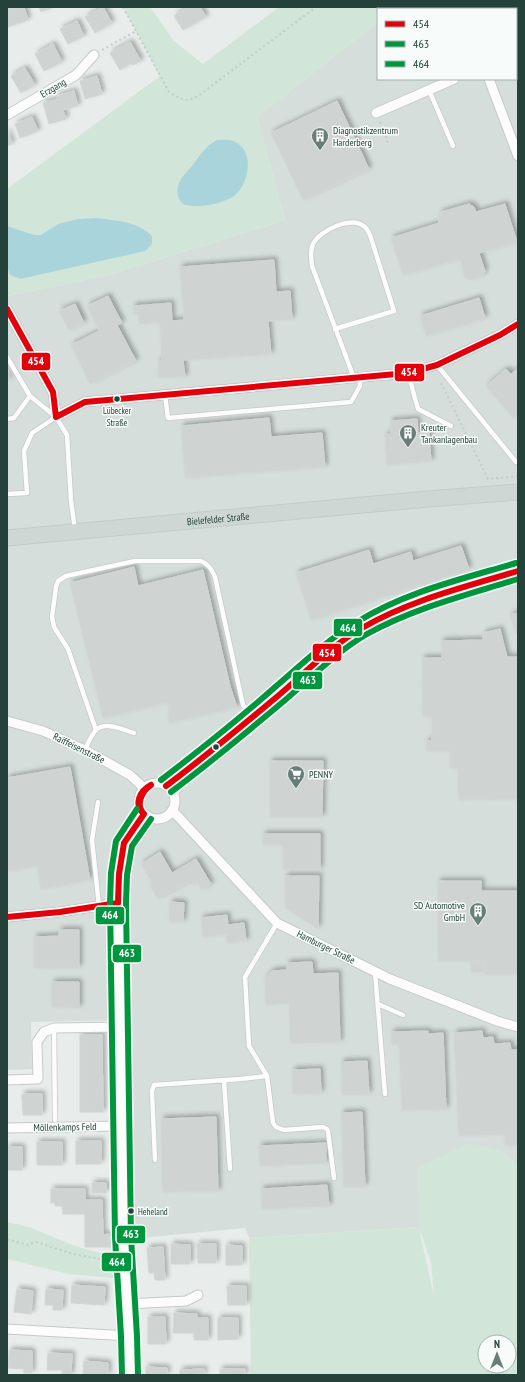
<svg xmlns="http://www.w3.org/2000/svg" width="525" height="1382" font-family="'PT Sans Narrow',sans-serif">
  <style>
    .built { fill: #d6dedb }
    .green { fill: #d1e6d8; fill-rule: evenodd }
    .water { fill: #a9d4db }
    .building { fill: #cfd4d2; stroke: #d1d6d4; filter: url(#shadow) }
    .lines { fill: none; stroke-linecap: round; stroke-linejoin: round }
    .service-casing { stroke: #c5cac8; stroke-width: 6 }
    .minor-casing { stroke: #c5cac8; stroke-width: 11 }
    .primary-casing { stroke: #c3ccc9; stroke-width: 17 }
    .path { stroke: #c3ccca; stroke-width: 2; stroke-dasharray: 2 3; stroke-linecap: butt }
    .service { stroke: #fcfcfc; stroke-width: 4.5 }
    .minor { stroke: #fcfcfc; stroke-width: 9 }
    .primary { stroke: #cfd7d5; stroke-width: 15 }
    .bus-1-casing { stroke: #f7fbf9; stroke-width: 9 }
    .bus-2-casing { stroke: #f7fbf9; stroke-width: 9 }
    .bus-3-casing { stroke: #f7fbf9; stroke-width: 9 }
    .bus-1 { stroke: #e3000b; stroke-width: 6 }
    .bus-2 { stroke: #00963e; stroke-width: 6 }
    .bus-3 { stroke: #00963e; stroke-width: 6 }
    .bus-dot { fill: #24423a; stroke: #f7fbf9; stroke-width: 1.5 }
    .labels { text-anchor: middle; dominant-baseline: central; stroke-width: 3; stroke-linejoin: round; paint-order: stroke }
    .bus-label { font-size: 9px; fill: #24423a; stroke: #f7fbf9 }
    .street-label { font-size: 10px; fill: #24423a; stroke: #f7fbf9 }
    .poi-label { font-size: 10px; fill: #24423a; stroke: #f7fbf9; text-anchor: start }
    .line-badge { stroke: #f7fbf9; stroke-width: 1.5 }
    .badge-label { font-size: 11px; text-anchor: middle; font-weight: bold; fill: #fff }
  </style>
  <defs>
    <filter id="shadow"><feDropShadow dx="3" dy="-3" stdDeviation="2" flood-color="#0004"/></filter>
  </defs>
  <rect width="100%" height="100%" fill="#e8edeb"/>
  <path class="built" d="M397,7H518V1167L504,1152L419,1227L249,1238L245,1228L131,1239L128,1020L31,1022L32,1069L7,1070V296L109,275L285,220L257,117L378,22V79H516V9H394Z"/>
  <path class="green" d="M123,7H150L174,41L203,64L279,7H397L394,9H378V22L257,117L285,220L109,275L7,296V189L160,76Z
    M470,1143L504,1152L518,1167V1375H251L249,1238L419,1227L417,1168ZM421,1233L431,1263L434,1296L420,1233ZM485,1342H509V1366H485Z
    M7,1222L29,1227L75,1246L114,1257L113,1278L68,1274L7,1259Z"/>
  <path class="water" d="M217,140C223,140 229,139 235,142C255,151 249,183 235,195C228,201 210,206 200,206C196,206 189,206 185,205C177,200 176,191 179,183C181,177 188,171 192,166C200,156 205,146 217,140Z
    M97,218C117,221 137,221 152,236V244L145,251L20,279L10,275L7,267V226L34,235H41L58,224L78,219Z"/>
  <path class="building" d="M14,7H24L28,20L8,27L7,24V9Z
    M39,7H54L41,12Z
    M103,7L112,23L95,33L85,17Z
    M189,7H200L206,17L183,30L174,16Z
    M429,7H455L456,9H430Z
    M494,7H518L513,9H495Z
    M77,21L84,36L68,44L60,29Z
    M130,42L141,61L133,65L131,63L120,70L110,53Z
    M53,44L62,62L44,71L35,54Z
    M25,68L35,85L21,93L11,76Z
    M97,76L102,94L85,99L80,81Z
    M74,91L78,106L63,110L66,119L49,124L43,103L58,99L57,96Z
    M337,101L369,169L303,200L271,133Z
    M32,117L38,131L20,138L15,124Z
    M7,131L12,144L7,146Z
    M469,204L474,207L476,212L505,204L517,242L479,253L485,271L483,275L470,280L465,278L460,259L403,275L391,238L439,223L438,218L441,212Z
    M274,260L276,292L290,291L292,319L268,321L271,354L183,360L185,377L159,378L158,361H162L160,322L139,324L138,314H133V306L171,303L172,321L184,320L180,267Z
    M108,296L122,323L117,325L136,361L90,384L71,345L99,331L87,306Z
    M479,298L485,318L426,336L420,316Z
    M75,304L84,323L69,330L59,311Z
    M7,366L9,381H7Z
    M518,368V416L514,419L486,386L506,369L511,374Z
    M269,418L271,437L322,433L325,467L185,478L181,426Z
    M417,419L418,433L429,432L431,461L387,465L385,435L391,434L390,421Z
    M461,546L469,569L311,620L296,573L369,550L373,564L411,552L413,561Z
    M134,567L138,586L203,570L230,686L237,707L169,723L168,702L103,718L70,583Z
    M518,613V633H516L510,615Z
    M500,629L507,657H518V799L459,800L458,768H450V751H426V741H432V717H423L422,658H442L441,641L483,640V633Z
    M270,761H323L322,817H270Z
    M70,767L90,880L41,889L37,866L7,871V778Z
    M263,834H320V869H283V845H263Z
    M160,852L172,873L196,859L211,884L202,890L197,881L190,885L188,882L158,899L150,886L153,884L141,864Z
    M285,876H319L318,929L285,908Z
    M438,881H481V891H518V974H484V961H438Z
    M170,902L184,903L183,922H169Z
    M227,915L228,925L244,923L246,941L228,943L226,934L203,937L201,918Z
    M59,930H79V968H34V937L59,936Z
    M471,961H484V972H471Z
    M312,962L313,974L338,973L340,1042L291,1043L289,1003L266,1005L265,978L272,971L287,970V963Z
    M52,982H79V1008L52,1007Z
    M428,1031V1034L443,1033L446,1109L402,1110L399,1044L392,1045L391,1032Z
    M482,1031L483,1038L493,1037L494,1044L510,1043L511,1050H518V1145H505V1134L459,1136L454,1033Z
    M80,1035H102L103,1112H80Z
    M367,1061L369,1094L342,1095L341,1062Z
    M320,1069L321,1093L293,1094L292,1070Z
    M22,1094H42V1115H23Z
    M362,1112L365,1186L344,1187L341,1113Z
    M216,1117L218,1191L163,1192L161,1119Z
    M76,1141H101V1164H76Z
    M37,1142H62V1165H37Z
    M326,1143V1163L260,1166L259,1146Z
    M7,1147H22V1170H7Z
    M92,1183H106V1193H92Z
    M327,1185L329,1206L262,1209L261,1189Z
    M51,1189H85V1200H102L103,1235L109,1234V1237H113V1247H85V1214H63L62,1206H55V1203H51Z
    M171,1244L190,1245V1264H171Z
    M197,1244H216V1263H198Z
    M226,1245L242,1246V1265H226Z
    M163,1247L165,1280H155L154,1273H149L147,1248Z
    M72,1285L105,1287L104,1305L71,1303Z
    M227,1286H246V1305H228Z
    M17,1289L33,1291L31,1314L14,1312Z
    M46,1289L63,1290L62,1310H53V1305H45Z
    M174,1313L197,1314V1318H208V1340H194V1333H173Z
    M148,1317H165L166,1344H148Z
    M218,1318H238V1339L218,1340Z
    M9,1350L32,1351V1373H24V1369L8,1368Z
    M48,1353L72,1354L71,1375H62V1370H47Z
    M84,1361L108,1363V1375H83Z
    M146,1367L167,1368V1375H146Z
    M204,1369V1375H180V1370Z
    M220,1369H245V1375H220Z"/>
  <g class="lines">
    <g class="service-casing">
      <path id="service" d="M429,90L453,146
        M335,329L394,311L370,235C369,233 367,229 365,227C352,215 320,230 313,244C310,251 311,259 312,266L354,378
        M7,357L30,396L56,417L67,435L71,501L75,530
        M437,365L516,462
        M408,373L418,409L451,426
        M165,395L168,418L351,402L360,386V378
        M7,419L14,418L30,396
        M7,494L27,493L24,451L32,433L56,417
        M309,655L316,663
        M243,726L250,734
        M96,730L68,649L54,627L52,617L56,587L58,581L66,576L135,561H201C208,564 212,569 215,577L243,705L253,717
        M85,750C88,743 91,735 96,730C106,721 123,730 134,733
        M98,802L92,840L99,906
        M277,923L245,977L249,1046L267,1076L273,1123L276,1127L284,1130L323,1127L327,1129L328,1131L334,1178
        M375,972L385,1094
        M378,1004L403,1015
        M54,1028L55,1120
        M224,1081L230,1169
        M155,1160L152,1091L154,1085L240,1079L267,1076"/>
    </g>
    <g class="minor-casing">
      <path id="minor" d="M470,7L471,9
        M516,47L518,46
        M489,79L518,156
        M376,113L454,79
        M7,115L76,75L94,55
        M7,309L53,392L56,417L85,402L408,373L437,365L500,335L518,324
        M7,721L43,731L85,750L130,775L144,788
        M139 801a18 18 0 1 1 36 0a18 18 0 1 1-36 0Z
        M166,786C205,757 242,726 279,695C306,672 332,646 362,628C410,600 465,587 518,571
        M173,793L191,771
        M172,810L277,923L390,979L497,1021L518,1027
        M7,917L60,912L118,903
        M7,1080L38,1079L37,1042L44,1032L54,1028L120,1027
        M7,1128L122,1126
        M127,1304L186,1301L198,1295
        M7,1329L129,1336
        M130,1375L129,1336L123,1237L122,1126L118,903L119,874L124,843L144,814"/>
    </g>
    <g class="primary-casing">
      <g id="primary">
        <path id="s1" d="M7,538L428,499L518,492"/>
      </g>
    </g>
    <path class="path" d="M123,7L169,92C180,99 186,103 198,96L316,7
      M102,50L136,31
      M380,122L388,143
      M441,383L488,479L518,476
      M7,1240L14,1241L27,1245L36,1242L73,1254L116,1262"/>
    <use href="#service" class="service"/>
    <use href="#minor" class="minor"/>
    <use href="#primary" class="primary"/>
    <g class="bus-1-casing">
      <path id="bus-1" d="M7,309L53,392L56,417
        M56,417L85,402L408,373L437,365L500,335L518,324
        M166,786C205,757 242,726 279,695C306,672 331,646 362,628C410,600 465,587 518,571
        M144,814C133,804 140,791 151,785
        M144,814C135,805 142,791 151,785
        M118,903L119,874L124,843L144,814
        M7,917L60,912L118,903"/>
    </g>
    <g class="bus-2-casing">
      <path id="bus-2" d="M171,792C210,763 247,732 284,701C311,678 336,652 367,634C414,608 467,595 518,579
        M138,1375L137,1336L131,1237L126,903L127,875L132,846L151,819"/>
    </g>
    <g class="bus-3-casing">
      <path id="bus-3" d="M161,780C200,750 238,720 274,688C301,665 327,640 357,622C405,592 462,579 516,563
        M122,1375L121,1336L115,1237L110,903L111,873L116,841L137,809"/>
    </g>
    <use href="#bus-1" class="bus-1"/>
    <use href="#bus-2" class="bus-2"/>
    <use href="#bus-3" class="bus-3"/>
  </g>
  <defs>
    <g id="building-pin" transform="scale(0.9)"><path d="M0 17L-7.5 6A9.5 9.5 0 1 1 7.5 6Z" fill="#697e78" stroke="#f7fbf9"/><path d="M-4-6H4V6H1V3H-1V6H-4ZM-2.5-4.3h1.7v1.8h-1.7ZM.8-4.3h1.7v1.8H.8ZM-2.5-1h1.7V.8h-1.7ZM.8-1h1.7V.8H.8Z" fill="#fff"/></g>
    <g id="supermarket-pin" transform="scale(0.9)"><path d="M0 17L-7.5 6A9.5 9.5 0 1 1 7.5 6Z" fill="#697e78" stroke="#f7fbf9"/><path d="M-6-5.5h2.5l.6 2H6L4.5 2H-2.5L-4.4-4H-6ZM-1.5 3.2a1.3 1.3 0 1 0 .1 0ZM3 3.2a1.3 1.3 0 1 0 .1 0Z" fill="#fff"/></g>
  </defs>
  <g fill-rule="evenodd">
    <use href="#building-pin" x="320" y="136"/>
    <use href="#building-pin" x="408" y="433"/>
    <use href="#supermarket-pin" x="296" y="774"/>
    <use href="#building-pin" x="478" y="911"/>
  </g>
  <g class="bus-dot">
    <circle cx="117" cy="399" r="3.5"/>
    <circle cx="216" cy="747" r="3.5"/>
    <circle cx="131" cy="1211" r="3.5"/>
  </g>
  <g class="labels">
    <g class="bus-label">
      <text x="117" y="410">Lübecker<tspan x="117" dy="12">Straße</tspan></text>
      <text x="138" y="1211" text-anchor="start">Heheland</text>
    </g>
    <g class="street-label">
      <text transform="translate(53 88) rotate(-30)">Erzgang</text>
      <text stroke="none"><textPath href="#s1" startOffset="212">Bielefelder Straße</textPath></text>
      <text transform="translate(79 748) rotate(26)">Raiffeisenstraße</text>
      <text transform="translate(326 947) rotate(26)">Hamburger Straße</text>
      <text transform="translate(65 1127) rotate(-1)">Möllenkamps Feld</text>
    </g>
    <g class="poi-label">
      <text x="333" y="130">Diagnostikzentrum<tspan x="333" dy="12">Harderberg</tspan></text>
      <text x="421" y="427">Kreuter<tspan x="421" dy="12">Tankanlagenbau</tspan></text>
      <text x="309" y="774">PENNY</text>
      <text x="465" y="905" text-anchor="end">SD Automotive<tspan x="465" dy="12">GmbH</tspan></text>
    </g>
  </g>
  <g class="line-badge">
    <rect x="21" y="352" width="30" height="19" rx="4" fill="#e3000b"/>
    <rect x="394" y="363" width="31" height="19" rx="4" fill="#e3000b"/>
    <rect x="333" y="618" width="30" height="19" rx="4" fill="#00963e"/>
    <rect x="312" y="643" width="30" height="19" rx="4" fill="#e3000b"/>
    <rect x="292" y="671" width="31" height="19" rx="4" fill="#00963e"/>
    <rect x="95" y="906" width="30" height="19" rx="4" fill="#00963e"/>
    <rect x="112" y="944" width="30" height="19" rx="4" fill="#00963e"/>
    <rect x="116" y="1225" width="30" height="19" rx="4" fill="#00963e"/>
    <rect x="101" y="1252" width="31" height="20" rx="4" fill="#00963e"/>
  </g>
  <g class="badge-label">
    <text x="36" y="365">454</text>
    <text x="409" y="376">454</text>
    <text x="348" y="632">464</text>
    <text x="327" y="657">454</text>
    <text x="308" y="684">463</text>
    <text x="110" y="919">464</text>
    <text x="127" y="957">463</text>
    <text x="131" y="1238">463</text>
    <text x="117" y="1266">464</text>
  </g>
  <rect width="525" height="1382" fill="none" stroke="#24423a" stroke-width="16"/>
  <rect x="377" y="8" width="140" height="72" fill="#f7fbf9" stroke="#a3b1ad"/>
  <rect x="385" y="21" width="20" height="6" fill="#e3000b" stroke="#a3b1ad"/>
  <text x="413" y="28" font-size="12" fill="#24423a">454</text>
  <rect x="385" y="41" width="20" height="6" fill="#00963e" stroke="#a3b1ad"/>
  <text x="413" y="48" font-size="12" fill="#24423a">463</text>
  <rect x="385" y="61" width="20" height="6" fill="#00963e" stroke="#a3b1ad"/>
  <text x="413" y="68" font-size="12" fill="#24423a">464</text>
  <g transform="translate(497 1354)"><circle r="19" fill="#f7fbf9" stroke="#a3b1ad"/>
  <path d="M0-3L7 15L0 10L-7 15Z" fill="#697e78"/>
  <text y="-6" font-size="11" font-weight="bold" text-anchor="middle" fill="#24423a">N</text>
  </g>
</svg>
